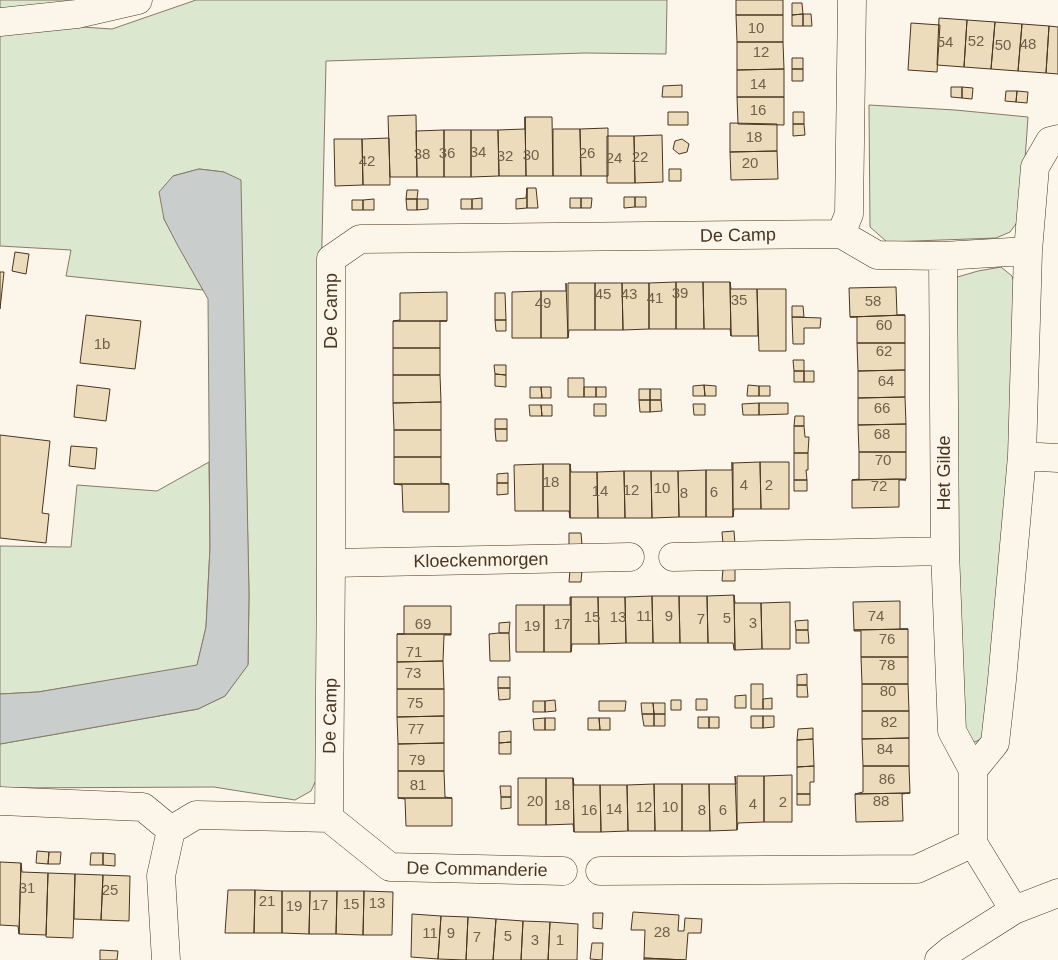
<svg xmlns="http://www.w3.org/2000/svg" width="1058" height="960" font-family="Helvetica,sans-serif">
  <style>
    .green { fill: #dce7d0; stroke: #887966 }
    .water { fill: #c9cecd; stroke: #887966 }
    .building { fill: #ecdcbc; stroke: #4a3520 }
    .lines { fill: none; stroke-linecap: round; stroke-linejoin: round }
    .minor-casing { stroke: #4a3520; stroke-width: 29 }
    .minor { stroke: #fbf6e9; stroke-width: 28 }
    .labels { text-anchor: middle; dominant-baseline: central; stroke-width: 4; stroke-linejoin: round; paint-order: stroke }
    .number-label { font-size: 15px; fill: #725f47 }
    .street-label { font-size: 18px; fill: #4a3520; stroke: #fbf6e9 }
  </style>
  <rect width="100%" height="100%" fill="#fbf6e9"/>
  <path class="green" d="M0,0H91L0,12Z
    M196,0H667L666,54L585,53L326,61L319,375L318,776L311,791L295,800L214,787L0,788V744L198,709L225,696L248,664L249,594L242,293L224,172L199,169L173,176L164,219L203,290L66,276L71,250L0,246V26L52,25L112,29Z
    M869,105L955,110L1028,117L1021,217L1010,232L996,238L887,242L870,227Z
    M1001,267L1012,276L1017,292L1020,320L985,737L975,742L963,736L960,726L954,278L978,271Z
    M209,462L210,548L206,627L197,666L38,692L0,694V546L71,547L77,485L157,491Z"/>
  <path class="water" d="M199,169L224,172L241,180L249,594L248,665L225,696L198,709L0,744V694L38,692L197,665L206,627L210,548L208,299L178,246L164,219L159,192L173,176Z"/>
  <path class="building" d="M736,0H783V15H736Z
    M792,3H802L803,14L792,15Z
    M803,14V26H792V15Z
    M803,14H811L812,26H803Z
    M736,15H783V42H737Z
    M939,18L967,20L964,67L937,65Z
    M967,20L995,22L991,69L964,67Z
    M995,22L1022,24L1018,71L991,69Z
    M911,23L940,25L937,72L908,70Z
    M1022,24L1049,26L1046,73L1018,71Z
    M1049,26L1058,27V74L1046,73Z
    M737,42H783L784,69L737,70Z
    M792,58H803V69H792Z
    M784,69V97H737V70Z
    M792,69H803V81H792Z
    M682,85V97H662L663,86Z
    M951,87H962V98L951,97Z
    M962,87L973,88L972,99L962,98Z
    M1006,91H1017L1016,102L1005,101Z
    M1017,91L1028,92L1027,103L1016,102Z
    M737,97H784V125L738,124Z
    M668,112H688V125H668Z
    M793,112H804V124H793Z
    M416,115L417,177H390L388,116Z
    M525,117L526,176H499L498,130L525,129Z
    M525,117H552L553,176H526Z
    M730,123L777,124V151L730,152Z
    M793,124H804L805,135L793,136Z
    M608,128V176H581L580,129Z
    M553,129H580L581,176H553Z
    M444,130V177H417L416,131Z
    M444,130H471V177H444Z
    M471,130H498L499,176L471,177Z
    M662,135L663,182L635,183L634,136Z
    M607,136H634L635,183H607Z
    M389,138L390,185H363L362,139Z
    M334,139H362L363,185L335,186Z
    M682,139L689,144L687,152L679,154L673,149L675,141Z
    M777,151L778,179L731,180L730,152Z
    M669,169H681V181H669Z
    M527,188V208L516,209V199L526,198Z
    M527,188H536L538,208H527Z
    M407,190H418L417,199H406Z
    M624,197H635V207L624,208Z
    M635,197H646V207H635Z
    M482,198V209H472V199Z
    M570,198H581V208H570Z
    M581,198H592L591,208H581Z
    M374,199V210H363V200Z
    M406,199H417V210H407Z
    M417,199H428V209L417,210Z
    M461,199H472V209H461Z
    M352,200H363V210H352Z
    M15,252L29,254L26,274L12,271Z
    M0,272H4L0,309Z
    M676,282V329H649V283Z
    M676,282H703L704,329H676Z
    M703,282H730L731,336L730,329H704Z
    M730,282L731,289H757L758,336H731Z
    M566,283L568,338H541V291H566Z
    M568,283H595V330H569L568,338Z
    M595,283H622L623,330H595Z
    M622,283H649V329L623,330Z
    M896,287L897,315H905L850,317L849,288Z
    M757,289H786V351H759Z
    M541,291V338H512V292Z
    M447,292V321H393L400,320V293Z
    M495,293H505L506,320H495Z
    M792,306H803L804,317H792Z
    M86,315L141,321L135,369L80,363Z
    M905,315V343H857V317H850Z
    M792,317L821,318L820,328H804V344H793Z
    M495,320H506V331H496Z
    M393,321H447H440V348H393Z
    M857,343H905V370L858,371Z
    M393,348H440V375H393Z
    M793,360H804V371H794Z
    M494,365H506V375L495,374Z
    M905,370V397L858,398V371Z
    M794,371H804V382H794Z
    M804,371H814V382H804Z
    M495,374L506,375V387L495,386Z
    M393,375H440L441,402L393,403Z
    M568,378H584V397H568Z
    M77,385L110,389L106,421L74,417Z
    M704,385L705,396H693V386Z
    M704,385L716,386V396H705Z
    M748,385L759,386V396H747Z
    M759,386H770V396H759Z
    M530,387H541L542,398H530Z
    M541,387H551V398H542Z
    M584,387H596V397H584Z
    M596,387H606V397H596Z
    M639,389H650V400H639Z
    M650,389H661V400H650Z
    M905,397L906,424L858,425V398Z
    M639,400H650V412H640Z
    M650,400H661L662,411L650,412Z
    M441,402V430H394L393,403Z
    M759,403V415H743L742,404Z
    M759,403H788V414L759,415Z
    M594,404H606V416H594Z
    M693,404H705V415H694Z
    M529,405H541L542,416H530Z
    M541,405H552V416H542Z
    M795,416H804V426H794Z
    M495,419H507V429H495Z
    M906,424V452H859L858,425Z
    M794,426H804L805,437H809L808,453H794Z
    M495,429H507V441H496Z
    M394,430H441V457H394Z
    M0,435L50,441L42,513L49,514L46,543L0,538Z
    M71,446L97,448L95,469L69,466Z
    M859,452H906V479L852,480L859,479Z
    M794,453H808V470H806L807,480H794Z
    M394,457H441V483L449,484H394Z
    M732,462L733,517H706V470H732Z
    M760,462H789V509H761Z
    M760,462L761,509H734L733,517V463Z
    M543,464V511H515L514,465Z
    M543,464H570V518L569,511H543Z
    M570,464L571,472H597L598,518H570Z
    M706,470V517H679L678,471Z
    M624,471H651L652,518H625Z
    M624,471L625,518H598L597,472Z
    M651,471H678L679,517L652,518Z
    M508,473V483H497V474Z
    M898,479L906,480H899V507L852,508V480Z
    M794,480H807V491H794Z
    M497,483H508V494L497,495Z
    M394,484H449V512H403L402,485Z
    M734,531L735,544H723L722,532Z
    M569,533H581L582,545H569Z
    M723,569H735V581H722Z
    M570,570H582L581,582H569Z
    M734,595L735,603H761L762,649L735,650Z
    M734,595L735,650H734L733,643H708L707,596Z
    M652,596H679L680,643H653Z
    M652,596L653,643H626L625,597Z
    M679,596H707L708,643H680Z
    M570,597H571V652H544V605H570Z
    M571,597H598L599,644H572L571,652Z
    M598,597H625L626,643L599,644Z
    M900,601V629H908L854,630L853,602Z
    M790,602V649H762L761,603Z
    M516,605H544V652H516Z
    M404,606H451V634H397H404Z
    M808,620V630H796L795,621Z
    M510,622L509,633H499V623Z
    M908,629V657H861V631H854V630Z
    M796,630H808L809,643H796Z
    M499,633H509L510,661H490L489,634Z
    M397,634H451V635H444L443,661L397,662Z
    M861,657H908V684H862Z
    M443,661L444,689H397V662Z
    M807,674V685H797V675Z
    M498,677H510V688H498Z
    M751,684H763V709H751Z
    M862,684H908L909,711H862Z
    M797,685H807L808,697H797Z
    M498,688H510V699L499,700Z
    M397,689H444V716L397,717Z
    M746,695V708H735V696Z
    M772,698V709H763V699Z
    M696,699H707V710H696Z
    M555,700L556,711L545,712V701Z
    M671,700H681V710H671Z
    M533,701H545V712H533Z
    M599,701H626L625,711H599Z
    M641,703H653L654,714H642Z
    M653,703H665V714H654Z
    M862,711H909V738L862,739Z
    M642,714H654V726H644Z
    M654,714H665V726H654Z
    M444,716V743L398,744L397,717Z
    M751,716H763V728H751Z
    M763,716H774V727L763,728Z
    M698,717H709V728H698Z
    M709,717H719V728H709Z
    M545,718H555V730H545Z
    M545,718V730H534L533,719Z
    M588,718H599L600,730H588Z
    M599,718H610V730H600Z
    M813,728V739L797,740L798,729Z
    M511,731V742L499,743V732Z
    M909,738V766H863L862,739Z
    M813,739L814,766L797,767V740Z
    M511,742V754H499V743Z
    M444,743V771H398V744Z
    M814,766V782H810V794H797V767Z
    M863,766H909L910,793L855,794L863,792Z
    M398,771H444L445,797L452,798H398Z
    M792,775V822H764V776Z
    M735,776L737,830L710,831L709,784H736Z
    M737,776H764V822L738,823L737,830Z
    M518,778H546V825H518Z
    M546,778H573L574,832L573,824L546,825Z
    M573,778L574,785H600L601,832H574Z
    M654,784L655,831H628L627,785Z
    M654,784H682V831H655Z
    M682,784H709L710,831H682Z
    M600,785H627L628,831L601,832Z
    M500,786H511V797H501Z
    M910,793L902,794L903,821L856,822L855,794Z
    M797,794H810V805H797Z
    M501,797H511V808L501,809Z
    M398,798H452V826H406L405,799Z
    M37,851L49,852L48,864L36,863Z
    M49,852H61L60,864H48Z
    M91,853H103V865H90Z
    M103,853L115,854V866L103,865Z
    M0,862L21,863L19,934L18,926L0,925Z
    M21,863L22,872L48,873L46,935L19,934Z
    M48,873L75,874L73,938L46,937Z
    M75,874L103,875L101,920L74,919Z
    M103,875L130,876L129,921L101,920Z
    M228,890H255L254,933H225Z
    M255,890L282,891V933H254Z
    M282,891H310L309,934L282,933Z
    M310,891H337L336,934H309Z
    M337,891H364L363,935L336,934Z
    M364,891L393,892L392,935H363Z
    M633,912L679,915L678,931H684L685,918L702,919L701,933H688L686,960L644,958L645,930H631Z
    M593,913H603L602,929L593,928Z
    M412,914L441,916L438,959L411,957Z
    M441,916L468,917L466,960L438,959Z
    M468,917L496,919L493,960H466Z
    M496,919L523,921L521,960H493Z
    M523,921L550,922L548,960H521Z
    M550,922L578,924L577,960H548Z
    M592,943H603L602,960L590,959Z
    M100,950L118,951L117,960H100Z
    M644,958L685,960H644Z"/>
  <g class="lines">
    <g class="minor-casing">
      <path id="minor" d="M0,22L77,14L138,0
        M841,234L877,255L943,256L1028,251L1035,167L1050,141L1058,139
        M943,256L945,551L952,731L973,770V843L1014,910
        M1022,456L1058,458
        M673,557L945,551
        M331,563L630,557
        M973,770L995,743L1002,680L1022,456L1028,251
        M0,801L143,807L171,830L196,815L329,818L390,867L563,871
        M329,818L331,563V259L360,239L841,234L849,214L852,0
        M600,871L917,869L973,843
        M166,960L161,876L171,830
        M939,960L951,950L1014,910L1058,893"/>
    </g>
    <use href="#minor" class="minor"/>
  </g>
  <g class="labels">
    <g class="number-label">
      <text x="756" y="27">10</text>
      <text x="976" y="40">52</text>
      <text x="945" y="41">54</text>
      <text x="1028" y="43">48</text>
      <text x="1003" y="44">50</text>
      <text x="761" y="51">12</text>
      <text x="758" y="83">14</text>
      <text x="758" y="109">16</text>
      <text x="754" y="136">18</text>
      <text x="478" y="151">34</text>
      <text x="447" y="152">36</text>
      <text x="587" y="152">26</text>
      <text x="422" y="153">38</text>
      <text x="531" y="154">30</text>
      <text x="505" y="155">32</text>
      <text x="640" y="156">22</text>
      <text x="614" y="157">24</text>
      <text x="367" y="160">42</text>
      <text x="750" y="162">20</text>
      <text x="680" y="292">39</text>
      <text x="603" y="293">45</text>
      <text x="629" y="293">43</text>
      <text x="655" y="297">41</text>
      <text x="739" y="299">35</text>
      <text x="873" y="300">58</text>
      <text x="543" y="302">49</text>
      <text x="884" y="324">60</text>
      <text x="102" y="343">1b</text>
      <text x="884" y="350">62</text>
      <text x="886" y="380">64</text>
      <text x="882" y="407">66</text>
      <text x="882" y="433">68</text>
      <text x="883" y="459">70</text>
      <text x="551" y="481">18</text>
      <text x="744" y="484">4</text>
      <text x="769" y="484">2</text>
      <text x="879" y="485">72</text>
      <text x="662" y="487">10</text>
      <text x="631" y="489">12</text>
      <text x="600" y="490">14</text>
      <text x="714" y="491">6</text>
      <text x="684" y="492">8</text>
      <text x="644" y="615">11</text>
      <text x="669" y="615">9</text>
      <text x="876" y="615">74</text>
      <text x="592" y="616">15</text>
      <text x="618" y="616">13</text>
      <text x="727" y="617">5</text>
      <text x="701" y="618">7</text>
      <text x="753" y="622">3</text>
      <text x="423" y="623">69</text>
      <text x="562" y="623">17</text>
      <text x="532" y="625">19</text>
      <text x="887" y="638">76</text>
      <text x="414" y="651">71</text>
      <text x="887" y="664">78</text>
      <text x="413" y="672">73</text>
      <text x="888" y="690">80</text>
      <text x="415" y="702">75</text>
      <text x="889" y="721">82</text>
      <text x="416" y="728">77</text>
      <text x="885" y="748">84</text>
      <text x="417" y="759">79</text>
      <text x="887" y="778">86</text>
      <text x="418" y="784">81</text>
      <text x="535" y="800">20</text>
      <text x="881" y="800">88</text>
      <text x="783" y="801">2</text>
      <text x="753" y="803">4</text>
      <text x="562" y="804">18</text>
      <text x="644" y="806">12</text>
      <text x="670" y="806">10</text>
      <text x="614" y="808">14</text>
      <text x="589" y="809">16</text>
      <text x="702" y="809">8</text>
      <text x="723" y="809">6</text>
      <text x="27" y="887">31</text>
      <text x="110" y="889">25</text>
      <text x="267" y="900">21</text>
      <text x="377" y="902">13</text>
      <text x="351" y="903">15</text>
      <text x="320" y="904">17</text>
      <text x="294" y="905">19</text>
      <text x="662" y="931">28</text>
      <text x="430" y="932">11</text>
      <text x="451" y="932">9</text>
      <text x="508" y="935">5</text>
      <text x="477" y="936">7</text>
      <text x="535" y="939">3</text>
      <text x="560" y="939">1</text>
    </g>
    <g class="street-label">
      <text transform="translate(738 235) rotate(-1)">De Camp</text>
      <text transform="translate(331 311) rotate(-90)">De Camp</text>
      <text transform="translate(944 473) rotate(-90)">Het Gilde</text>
      <text transform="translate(481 560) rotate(-1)">Kloeckenmorgen</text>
      <text transform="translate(330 716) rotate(-89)">De Camp</text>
      <text transform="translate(477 869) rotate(1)">De Commanderie</text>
    </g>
  </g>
</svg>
